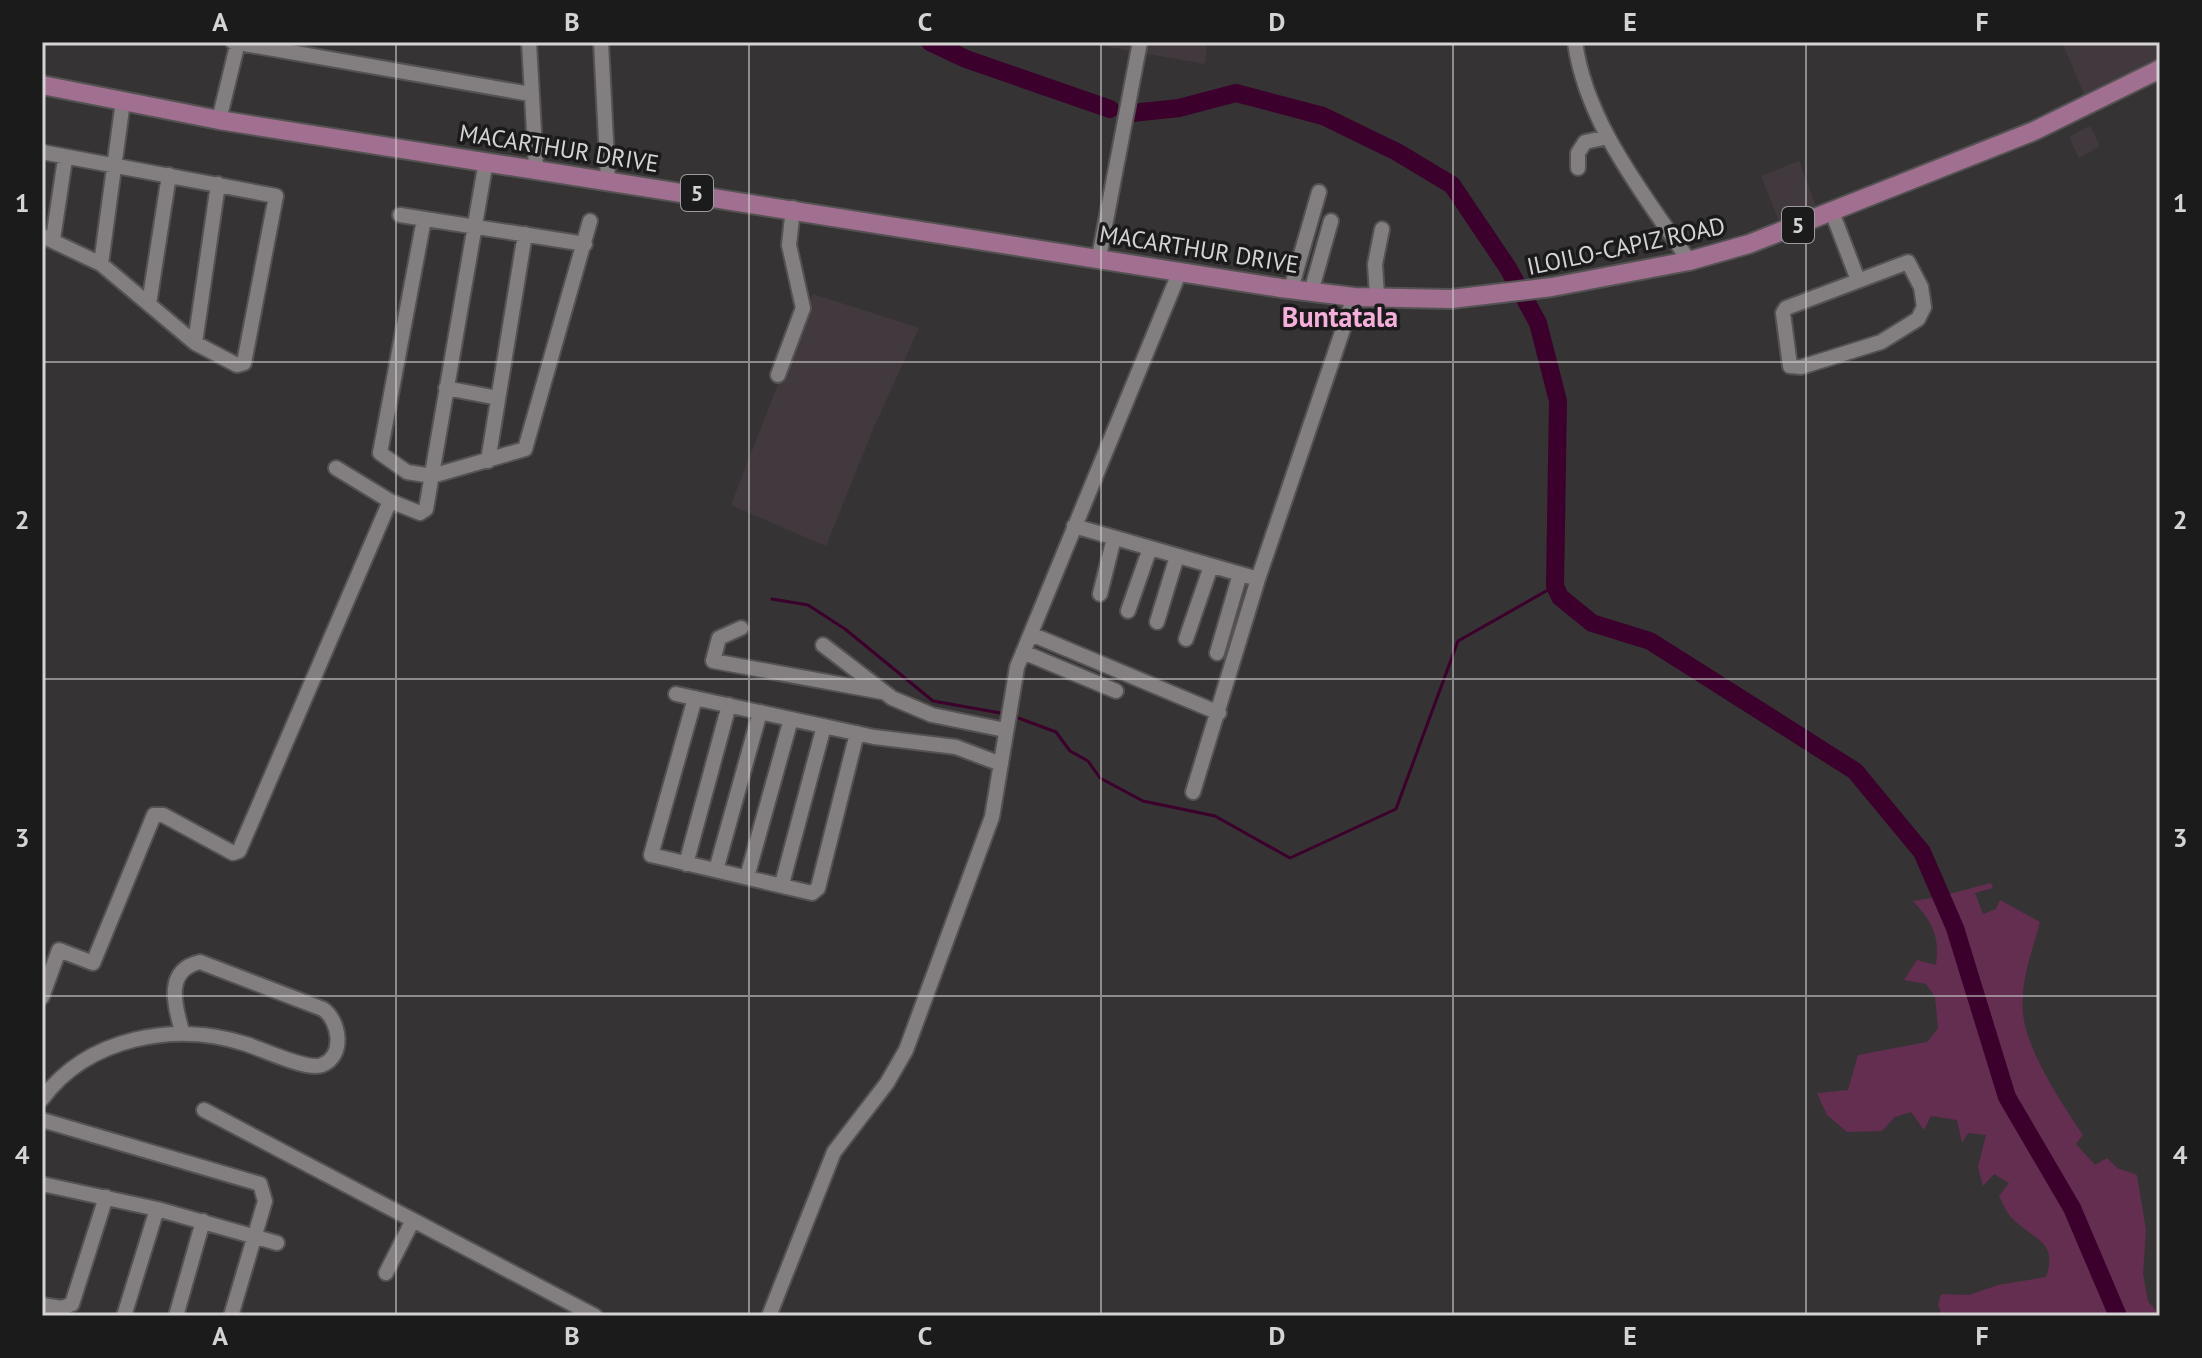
<svg xmlns="http://www.w3.org/2000/svg" width="2202" height="1358" font-family="'PT Sans',sans-serif">
  <style>
    .built { fill: #42393e }
    .green { fill: #632e50 }
    .lines { fill: none; stroke-linecap: round; stroke-linejoin: round }
    .stream { stroke: #3b002b; stroke-width: 3 }
    .river { stroke: #3b002b; stroke-width: 18 }
    .minor-casing { stroke: #545253; stroke-width: 18 }
    .major-casing { stroke: #545253; stroke-width: 22 }
    .minor { stroke: #837f81; stroke-width: 14 }
    .major { stroke: #a16f8f; stroke-width: 18 }
    .grid { fill: none; stroke: #d5d3d4; stroke-width: 2; stroke-opacity: 0.55 }
    .labels { text-anchor: middle; dominant-baseline: central; stroke-width: 7; stroke-linejoin: round; paint-order: stroke }
    .shield { fill: #1c1b1c; stroke: #9e9c9d; stroke-width: 2 }
    .shield-label { font-size: 22px; font-weight: bold; fill: #d5d3d4 }
    .street-label { font-size: 24px; fill: #d5d3d4; stroke: #1c1b1c }
    .quarter-label { font-size: 28px; font-weight: bold; fill: #f6aeda; stroke: #1c1b1c }
    .neatline { fill: none; stroke: #d5d3d4; stroke-width: 3 }
    .grid-label { font-size: 26px; text-anchor: middle; font-weight: bold; fill: #d5d3d4 }
  </style>
  <rect width="100%" height="100%" fill="#363334"/>
  <path class="built" d="M1081,42H1207L1205,64Z
    M2062,42H2160V57L2084,94Z
    M2090,126L2100,146L2079,158L2069,137Z
    M1799,161L1816,206L1779,221L1761,176Z
    M813,294L919,328L874,427L826,546L731,505Z"/>
  <path class="green" d="M1991,883L1993,888L1975,893L1983,914L1996,909L2000,900L2040,922C2032,952 2020,982 2023,1013C2026,1050 2063,1105 2083,1135L2076,1144L2095,1165L2107,1158L2117,1168L2137,1175L2146,1230L2143,1274L2148,1301L2160,1316H2125L2070,1194L2008,1087L1945,895Z
    M1939,897L1948,917L2003,1097L2072,1218L2115,1316H1942L1938,1305L1941,1294L1969,1295L1998,1285L2046,1277C2059,1241 2033,1240 2012,1218C2006,1212 2003,1204 1999,1196L2009,1183L1994,1174L1983,1186L1978,1167L1986,1135L1968,1133L1962,1143L1957,1120L1931,1116L1924,1130L1911,1112L1895,1117L1882,1131L1847,1132L1827,1115L1817,1093L1848,1090L1858,1055L1927,1042L1938,1028L1935,997L1926,984L1904,980L1917,960L1936,965C1940,935 1932,922 1913,901Z"/>
  <g class="lines">
    <path class="stream" d="M772,599L808,605L845,629L933,701L1006,714
      M1013,716L1056,732L1070,751L1088,761L1100,778L1143,801L1215,816L1290,858L1396,809L1458,641L1555,586"/>
    <path class="river" d="M930,42L966,59L1110,109
      M1132,113L1179,108L1236,93L1323,116L1397,152L1452,185L1508,268L1538,323L1558,401L1555,586L1560,597L1592,623L1650,641L1855,771L1922,852L1955,928L2007,1097L2072,1208L2118,1316"/>
    <g class="minor-casing">
      <path id="minor" d="M233,42L530,94
        M529,42L536,168
        M601,42L608,180
        M1575,42C1586,124 1645,195 1689,261
        M219,120L238,42
        M42,152L276,196L244,363L237,365L195,343L101,264L42,236
        M1578,168V153L1585,142L1608,137
        M1832,212L1858,280
        M400,215L585,244
        M424,219L380,453L407,472L432,476L525,449L590,221
        M53,239L65,159
        M1099,257L1140,42
        M1908,262L1921,287L1924,307L1918,319L1881,342L1801,367L1790,366L1783,313L1786,308Z
        M101,264L123,101
        M1291,289L1319,192
        M1311,292L1331,221
        M1377,296L1375,264L1382,229
        M149,304L169,175
        M195,343L218,184
        M778,375L803,308L789,245L793,208
        M446,388L498,398
        M488,461L525,234
        M336,468L390,501
        M1074,526L1258,579
        M1100,594L1114,538
        M1128,611L1150,548
        M1157,622L1177,556
        M741,628L719,638L713,661L882,692
        M1031,634L1219,713
        M1186,639L1211,566
        M823,645L892,698L932,715L1005,730
        M1023,652L1116,691
        M1217,653L1240,574
        M676,694L874,737L956,747L1001,764
        M695,698L651,855L812,893L818,888L857,733
        M1193,792L1258,579L1354,297
        M686,864L729,705
        M716,870L760,712
        M747,877L791,719
        M782,884L824,726
        M42,997L59,950L93,963L154,815H163L233,853L239,851L390,501L420,513L426,509L486,161
        M42,1099C88,1037 175,1021 246,1044C262,1049 307,1071 322,1065C346,1055 339,1020 323,1009L200,962C165,970 174,1004 182,1031
        M204,1110L595,1316
        M42,1120L260,1184L265,1201L231,1316
        M42,1184L157,1209L277,1243
        M386,1273L413,1220
        M42,1305L62,1308L72,1304L106,1197
        M124,1316L157,1209
        M176,1316L203,1221
        M769,1316L834,1152L887,1083L906,1050L992,817L1017,667L1180,271"/>
    </g>
    <g class="major-casing">
      <path id="major" d="M42,85L219,120L1281,288L1354,297L1451,299L1552,287L1689,261L1749,244L2034,131L2160,69"/>
    </g>
    <use href="#minor" class="minor"/>
    <use href="#major" class="major"/>
  </g>
  <path class="grid" d="M396,42V1316M749,42V1316M1101,42V1316M1453,42V1316M1806,42V1316M42,362H2160M42,679H2160M42,996H2160"/>
  <g class="labels">
    <g class="shield">
      <rect x="681" y="175" width="32" height="36" rx="6"/>
      <rect x="1782" y="207" width="32" height="36" rx="6"/>
    </g>
    <g class="shield-label">
      <text x="697" y="193">5</text>
      <text x="1798" y="225">5</text>
    </g>
    <g class="street-label">
      <text transform="translate(559 148) rotate(9)">MACARTHUR DRIVE</text>
      <text transform="translate(1626 246) rotate(-12)">ILOILO-CAPIZ ROAD</text>
      <text transform="translate(1199 249) rotate(9)">MACARTHUR DRIVE</text>
    </g>
    <g class="quarter-label">
      <text x="1340" y="316">Buntatala</text>
    </g>
  </g>
  <rect width="2202" height="1358" fill="none" stroke="#1c1b1c" stroke-width="88"/>
  <rect x="44" y="44" width="2114" height="1270" class="neatline"/>
  <g class="grid-label">
    <text x="220" y="31">A</text>
    <text x="572" y="31">B</text>
    <text x="925" y="31">C</text>
    <text x="1277" y="31">D</text>
    <text x="1630" y="31">E</text>
    <text x="1982" y="31">F</text>
    <text x="22" y="212">1</text>
    <text x="2180" y="212">1</text>
    <text x="22" y="529">2</text>
    <text x="2180" y="529">2</text>
    <text x="22" y="847">3</text>
    <text x="2180" y="847">3</text>
    <text x="22" y="1164">4</text>
    <text x="2180" y="1164">4</text>
    <text x="220" y="1345">A</text>
    <text x="572" y="1345">B</text>
    <text x="925" y="1345">C</text>
    <text x="1277" y="1345">D</text>
    <text x="1630" y="1345">E</text>
    <text x="1982" y="1345">F</text>
  </g>
</svg>
